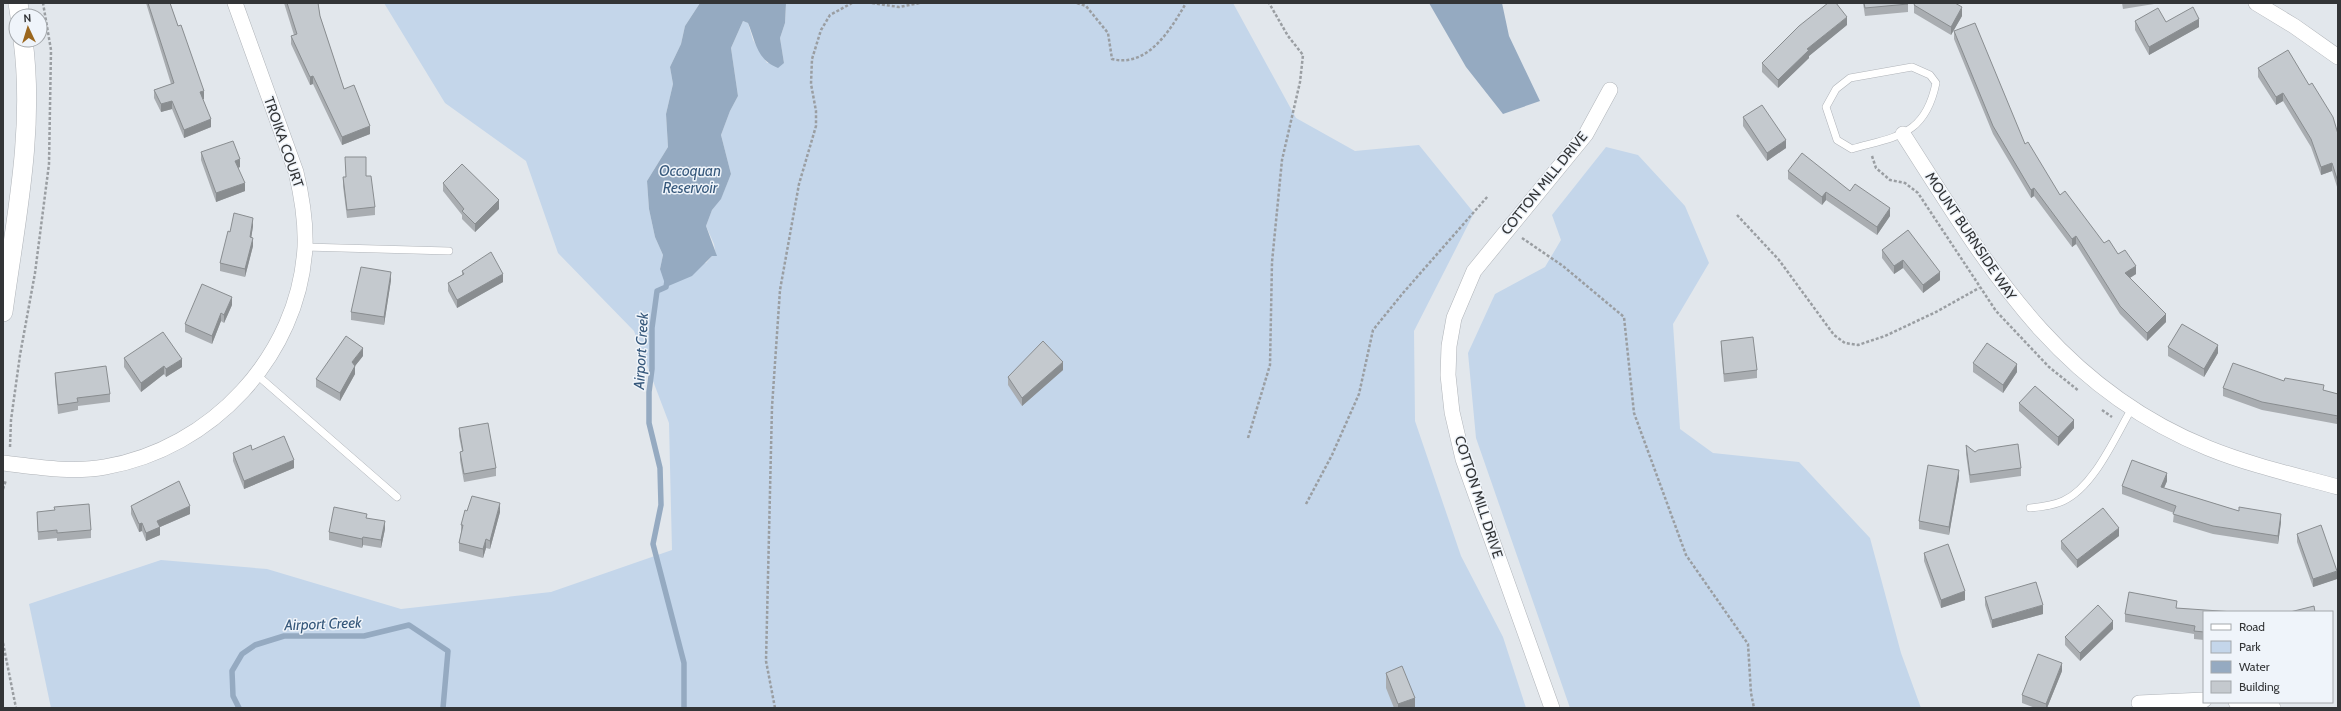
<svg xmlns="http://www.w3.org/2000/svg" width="2341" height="711" font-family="Cabin,sans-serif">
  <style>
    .green { fill: #c4d6ea }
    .water { fill: #95aac1 }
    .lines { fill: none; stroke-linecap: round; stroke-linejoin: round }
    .stream { stroke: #95aac1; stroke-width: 5.5 }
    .service-casing { stroke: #b0b4b9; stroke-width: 8 }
    .minor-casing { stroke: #b0b4b9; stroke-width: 16 }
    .tertiary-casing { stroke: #b0b4b9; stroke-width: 20 }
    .path { stroke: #9a9ea2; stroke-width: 2.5; stroke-dasharray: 3 2; stroke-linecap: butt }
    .service { stroke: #fff; stroke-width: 7 }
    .minor { stroke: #fff; stroke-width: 15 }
    .tertiary { stroke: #fff; stroke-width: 19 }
    .wall { fill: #a9adb1 }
    .shaded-wall { fill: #898d90 }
    .building { fill: #c4c9ce; stroke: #898d90 }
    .labels { text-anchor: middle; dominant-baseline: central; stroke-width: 3; stroke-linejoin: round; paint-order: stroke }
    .street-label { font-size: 14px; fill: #333537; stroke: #eff4fa }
    .water-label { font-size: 15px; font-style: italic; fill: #36587b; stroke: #eff4fa }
  </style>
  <rect width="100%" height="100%" fill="#e2e7ec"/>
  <path class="green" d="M384,3H700L685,26L681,44L670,67L673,84L666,114L668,147L647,181L649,209L655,237L663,255L660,269L706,263L712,256H716L714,244L706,226L712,210L721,198L731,174L721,135L730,111L738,96L731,48L743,21L748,23L753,40L767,63H784L780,38L785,23L786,3H1233L1296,118L1355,151L1419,145L1474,213L1414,331L1415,421L1461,556L1503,637L1526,708H51L29,604L161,560L267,569L401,609L551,592L672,550L669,423L634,331L558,253L526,161L445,103Z
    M1606,147L1638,155L1685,206L1709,263L1673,324L1680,429L1713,453L1799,462L1870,538L1901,653L1921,708H1570L1476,438L1468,353L1495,294L1545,267L1561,240L1552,215Z"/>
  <path class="water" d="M700,3H786L785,23L780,38L784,63L778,68C756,59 756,42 748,23L743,21L731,48L738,96L730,111L721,135L731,174L721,199L712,210L706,226L717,256H712L692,276L666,287L660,269L663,255L655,237L649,209L647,181L668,147L666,114L673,84L670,67L681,44L685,26Z
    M1429,3H1502L1509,36L1540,101L1503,114L1466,67Z"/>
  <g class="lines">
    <path class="stream" d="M667,281L666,287L657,291L652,328V369L649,392V423L660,468L661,505L653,544L684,663V708
      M239,708L233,696L232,671L242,654L255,645L284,636H364L409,625L448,651L443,708"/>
    <g class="service-casing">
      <path id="service" d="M1912,67L1930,75L1936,83C1925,136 1897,136 1852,149L1837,140L1826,107L1836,89L1850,78Z
        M305,247L449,251
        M257,375L397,497
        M2030,508C2041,507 2052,506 2063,501C2094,487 2115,437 2132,408"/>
    </g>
    <g class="minor-casing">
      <path id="minor" d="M2256,3L2294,26L2338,57
        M1903,134C1988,266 2055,386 2208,448C2250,465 2294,475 2338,487
        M3,463C37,467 71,473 105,467C211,449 299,356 305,247C306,221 302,197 296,172L235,3
        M2236,702L2273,708
        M2139,703L2204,700
        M1552,708L1463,459L1452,412L1448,375L1449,346L1454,318L1474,271L1586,134L1610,90"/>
    </g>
    <g class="tertiary-casing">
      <path id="tertiary" d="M18,3L20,16
        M3,312C15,223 35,131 23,40"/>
    </g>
    <path class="path" d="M872,3L899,7L920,3
      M1077,3L1086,6L1108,33L1112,59C1148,68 1171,29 1186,3
      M1872,156L1876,168L1890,180L1905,183L1918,193L1996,311L2049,367L2079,391
      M1737,215L1779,260L1834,335L1845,343L1858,345L1885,336L1936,312L1979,288
      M1522,238L1563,266L1624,317L1634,413L1686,555L1748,644L1751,693L1754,708
      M2102,410L2112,417
      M1248,438L1270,365L1272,262L1282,160L1300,82L1303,55L1288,36L1269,3
      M10,447L11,420L20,355L35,273L49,164L51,50L43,3
      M3,489L6,480
      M1306,504L1332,455L1359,394L1373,330L1403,293L1488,196
      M3,643L16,708
      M775,708L766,661L772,407L780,290L799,184L816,126V111L811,84L812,59L821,30L830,15L852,3"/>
    <use href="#service" class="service"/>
    <use href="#minor" class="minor"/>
    <use href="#tertiary" class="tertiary"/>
  </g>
  <path class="wall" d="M146,3H170L178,26L204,99H203L211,127L184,138L172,109L161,112L154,98V90L171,84Z
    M284,3H318L320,16L344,89L370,134L342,145L313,84L310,85L291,44V36L294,35Z
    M1863,3H1908V12L1865,16Z
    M2122,3H2154V4L2123,9Z
    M1914,5L1962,16L1951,35L1914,13Z
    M2135,21L2166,22L2199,27L2149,55L2135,30Z
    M1847,25L1809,56V58L1778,88L1762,72V63Z
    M1954,31L2025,144L2060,195L2104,243L2118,254L2136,274L2130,278L2166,322L2147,341L2120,314L2076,244L2072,247L2034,196L2031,198L1993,134L1954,39Z
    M2258,68L2338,134V190L2332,171L2321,175L2311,147L2283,101L2276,105L2258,77Z
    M1743,117L1786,148L1767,161L1743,126Z
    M201,152L240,167L238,168L245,191L216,202L201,160Z
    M1788,171L1850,191L1890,216L1877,235L1826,200L1822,205L1788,179Z
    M366,176L375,207V215L347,218L343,186V177Z
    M443,183L499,209L475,232L462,219V215L443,191Z
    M253,226L251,238L253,246L245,277L220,271V263L230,232Z
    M1908,230L1940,280L1923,293L1903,268L1894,274L1882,258V250Z
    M462,271L503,282L457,308L448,291V283L462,275Z
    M391,280L384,325L351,320V312Z
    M232,305L224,323L221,321L212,344L185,332V324Z
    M1721,341L1757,370V378L1724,382L1721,349Z
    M2168,347L2218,353L2204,377L2168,356Z
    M363,356L355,366V374L340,401L316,387V379Z
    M124,358L182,367L166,377L164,374L141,392L124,367Z
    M1973,363L2017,372L2003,393L1973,372Z
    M1063,370L1022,406L1008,385V377Z
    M55,373L110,394V402L78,406V410L58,414L55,381Z
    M2284,381L2338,394V427H2337V424L2262,410L2223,396V388Z
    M2019,403L2074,428L2058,446L2019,411Z
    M459,428L496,468V476L464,482L460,460V452L462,451L459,436Z
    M1966,445L1975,452L2021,468V476L1970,483L1966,454Z
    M252,450L294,468L244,489L233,461V453Z
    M1959,478L1949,535L1919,529V521Z
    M2167,481L2164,488L2239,511L2281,522L2278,544L2213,534L2173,522L2174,513L2122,494V486Z
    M131,506L190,514L160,527V535L146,541L142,531L139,532L131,514Z
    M467,511L500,512L490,549L486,548L483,558L459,551V543L461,533V525Z
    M37,512L91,530V538L57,541V538L38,540Z
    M367,518L385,529L381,548L363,545L362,548L329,540V532Z
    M2297,534L2337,579L2313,587L2297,542Z
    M2119,536L2077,568L2061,549V541Z
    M1924,553L1965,600L1941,608L1924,561Z
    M1985,597L2043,614L1992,628L1985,605Z
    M2177,608L2204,612V640L2194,639V634L2125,622V614Z
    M2113,629L2080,661L2065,645V637Z
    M2062,671L2047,708H2035L2022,703V695Z
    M1386,673L1415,708H1394L1386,688Z"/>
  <path class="shaded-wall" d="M1962,7V16L1951,35V27Z
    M1847,17V25L1809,56V58L1778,88V80L1807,49Z
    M2199,19V27L2149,55V47Z
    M313,76V84L310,85V77Z
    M204,91V99L200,100V92Z
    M2283,93V101L2276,105V97Z
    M172,101V109L161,112V104Z
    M211,119V127L184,138V130Z
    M370,126V134L342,145V137Z
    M1786,140V148L1767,161V153Z
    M240,159V167L235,169V161Z
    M2332,163V171L2321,175V167Z
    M245,183V191L216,202V193Z
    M2034,188V196L2031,198V190Z
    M1826,192V200L1822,205V197Z
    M499,200V209L475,232V224Z
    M1890,208V216L1877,235V227Z
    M253,218V226L250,246V237Z
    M2076,236V244L2072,247V239Z
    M253,238V246L245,277V269Z
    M1903,260V268L1894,274V266Z
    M2136,266V274L2125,281V273Z
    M391,272V280L384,325V317Z
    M1940,272V280L1923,293V285Z
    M503,274V282L457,308V300Z
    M232,297V305L224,323V315Z
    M221,313V321L212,344V336Z
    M2166,314V322L2147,341V333Z
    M2218,345V353L2204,377V369Z
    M363,348V356L355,366V374L340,401V393L352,362Z
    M182,359V367L166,377V369Z
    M1063,362V370L1022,406V398Z
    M2017,364V372L2003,393V385Z
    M164,366V374L141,392V383Z
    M2074,420V428L2058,446V437Z
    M294,460V468L244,489V481Z
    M1959,470V478L1949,535V527Z
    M2167,473V481L2161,495V487Z
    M500,503V512L490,549V541Z
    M190,506V514L160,527V535L146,541V533L157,521Z
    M2281,514V522L2278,544V536Z
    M385,521V529L381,548V540Z
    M142,523V531L139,532V524Z
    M2119,528V536L2077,568V560Z
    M363,537V545L362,548V539Z
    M486,539V548L483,558V549Z
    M2337,571V579L2313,587V579Z
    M1965,591V600L1941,608V600Z
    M2043,605V614L1992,628V620Z
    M2113,621V629L2080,661V653Z
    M2062,663V671L2047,708H2046V704Z
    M1415,698V708H1398V704Z"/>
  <path class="building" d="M148,3H170L178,26L181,25L204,91L200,92L211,119L184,130L172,101L161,104L154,90L174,83Z
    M287,3H318L320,16L344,89L354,85L370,126L342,137L313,76L310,77L291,36L297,34Z
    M1828,3H1836L1847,17L1807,49L1809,50L1778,80L1762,63L1799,26Z
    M1864,3H1908V4L1865,8Z
    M1915,3H1955L1962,7L1951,27L1914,5Z
    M2193,7L2199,19L2149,47L2135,21L2158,8L2166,22Z
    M1975,23L2025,144L2028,142L2060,195L2065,191L2104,243L2109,240L2118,254L2125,250L2136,266L2125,273L2166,314L2147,333L2120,306L2076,236L2072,239L2034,188L2031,190L1993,126L1954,31Z
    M2288,50L2309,85L2312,83L2333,117L2338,134V182L2332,163L2321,167L2311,139L2283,93L2276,97L2258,68Z
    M1762,105L1786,140L1767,153L1743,117Z
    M233,141L240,159L235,161L245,183L216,193L201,152Z
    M1802,153L1850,191L1855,184L1890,208L1877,227L1826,192L1822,197L1788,171Z
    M345,157H366V176H371L375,207L347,210L343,177H346Z
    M462,164L499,200L475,224L462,211L464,209L443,183Z
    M234,213L253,218L250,237L253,238L245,269L220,263L228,231L230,232Z
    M1908,230L1940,272L1923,285L1903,260L1894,266L1882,250Z
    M491,252L503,274L457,300L448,283L464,274L462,271Z
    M361,267L391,272L384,317L351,312Z
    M202,284L232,297L224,315L221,313L212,336L185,324Z
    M2182,324L2218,345L2204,369L2168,347Z
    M163,332L182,359L166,369L164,366L141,383L124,358Z
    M346,336L363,348L352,362L355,366L340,393L316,379Z
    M1753,337L1757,370L1724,374L1721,341Z
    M1043,341L1063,362L1022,398L1008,377Z
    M1987,343L2017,364L2003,385L1973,363Z
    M2233,363L2284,381L2285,378L2324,385L2323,390L2338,394V419H2337L2338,416L2262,402L2223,388Z
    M106,366L110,394L77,398L78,402L58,405L55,373Z
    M2035,386L2074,420L2058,437L2019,403Z
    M488,423L496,468L464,474L460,452L463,451L459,428Z
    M284,436L294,460L244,481L233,453L251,445L252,450Z
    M2018,444L2021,468L1970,475L1966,445L1975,452L1978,450Z
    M2132,460L2167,473L2161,487L2239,511V507L2281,514L2278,536L2213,526L2173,514L2176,506L2122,486Z
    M1928,465L1959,470L1949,527L1919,521Z
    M179,481L190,506L157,521L160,527L146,533L142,523L139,524L131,506Z
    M472,496L500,503L490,541L486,539L483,549L459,543L463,525H461L465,510L467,511Z
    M89,504L91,530L57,533V530L38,532L37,512L55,510L54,507Z
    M334,507L367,514L366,518L385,521L381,540L363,537L362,539L329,532Z
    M2103,508L2119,528L2077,560L2061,541Z
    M2321,525L2337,571L2313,579L2297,534Z
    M1948,544L1965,591L1941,600L1924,553Z
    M2036,582L2043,605L1992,620L1985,597Z
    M2129,592L2177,601L2176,608L2234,612H2204V632L2194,631L2195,626L2125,614Z
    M2098,605L2113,621L2080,653L2065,637Z
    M2314,606L2315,612H2290Z
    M2038,654L2062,663L2046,704L2022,695Z
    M1402,666L1415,698L1398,704L1386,673Z"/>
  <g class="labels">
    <g class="street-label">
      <text transform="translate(284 142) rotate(71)">TROIKA COURT</text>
      <text transform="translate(1544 183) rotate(-51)">COTTON MILL DRIVE</text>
      <text transform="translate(1971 236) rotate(56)">MOUNT BURNSIDE WAY</text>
      <text transform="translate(1479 497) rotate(72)">COTTON MILL DRIVE</text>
    </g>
    <g class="water-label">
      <text x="690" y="171">Occoquan<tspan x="690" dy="17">Reservoir</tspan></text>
      <text transform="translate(641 351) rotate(-87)">Airport Creek</text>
      <text transform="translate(323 624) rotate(-2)">Airport Creek</text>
    </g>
  </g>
  <rect width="2341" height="711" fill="none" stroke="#333537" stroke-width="8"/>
  <rect x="2203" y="611" width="130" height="92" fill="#eff4fa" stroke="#a4a8ac"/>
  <rect x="2211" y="624" width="20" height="6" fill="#ffffff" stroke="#a4a8ac"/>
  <text x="2239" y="631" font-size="12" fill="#333537">Road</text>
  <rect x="2211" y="641" width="20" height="12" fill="#c4d6ea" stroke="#a4a8ac"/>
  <text x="2239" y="651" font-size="12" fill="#333537">Park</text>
  <rect x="2211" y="661" width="20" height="12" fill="#95aac1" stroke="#a4a8ac"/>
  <text x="2239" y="671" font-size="12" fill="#333537">Water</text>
  <rect x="2211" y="681" width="20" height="12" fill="#c4c9ce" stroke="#a4a8ac"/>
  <text x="2239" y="691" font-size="12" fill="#333537">Building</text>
  <g transform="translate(28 28) rotate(356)"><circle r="19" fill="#eff4fa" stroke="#a4a8ac"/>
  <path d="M0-3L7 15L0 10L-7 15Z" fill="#9b671e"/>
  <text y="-6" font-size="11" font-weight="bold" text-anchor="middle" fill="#333537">N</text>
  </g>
</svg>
